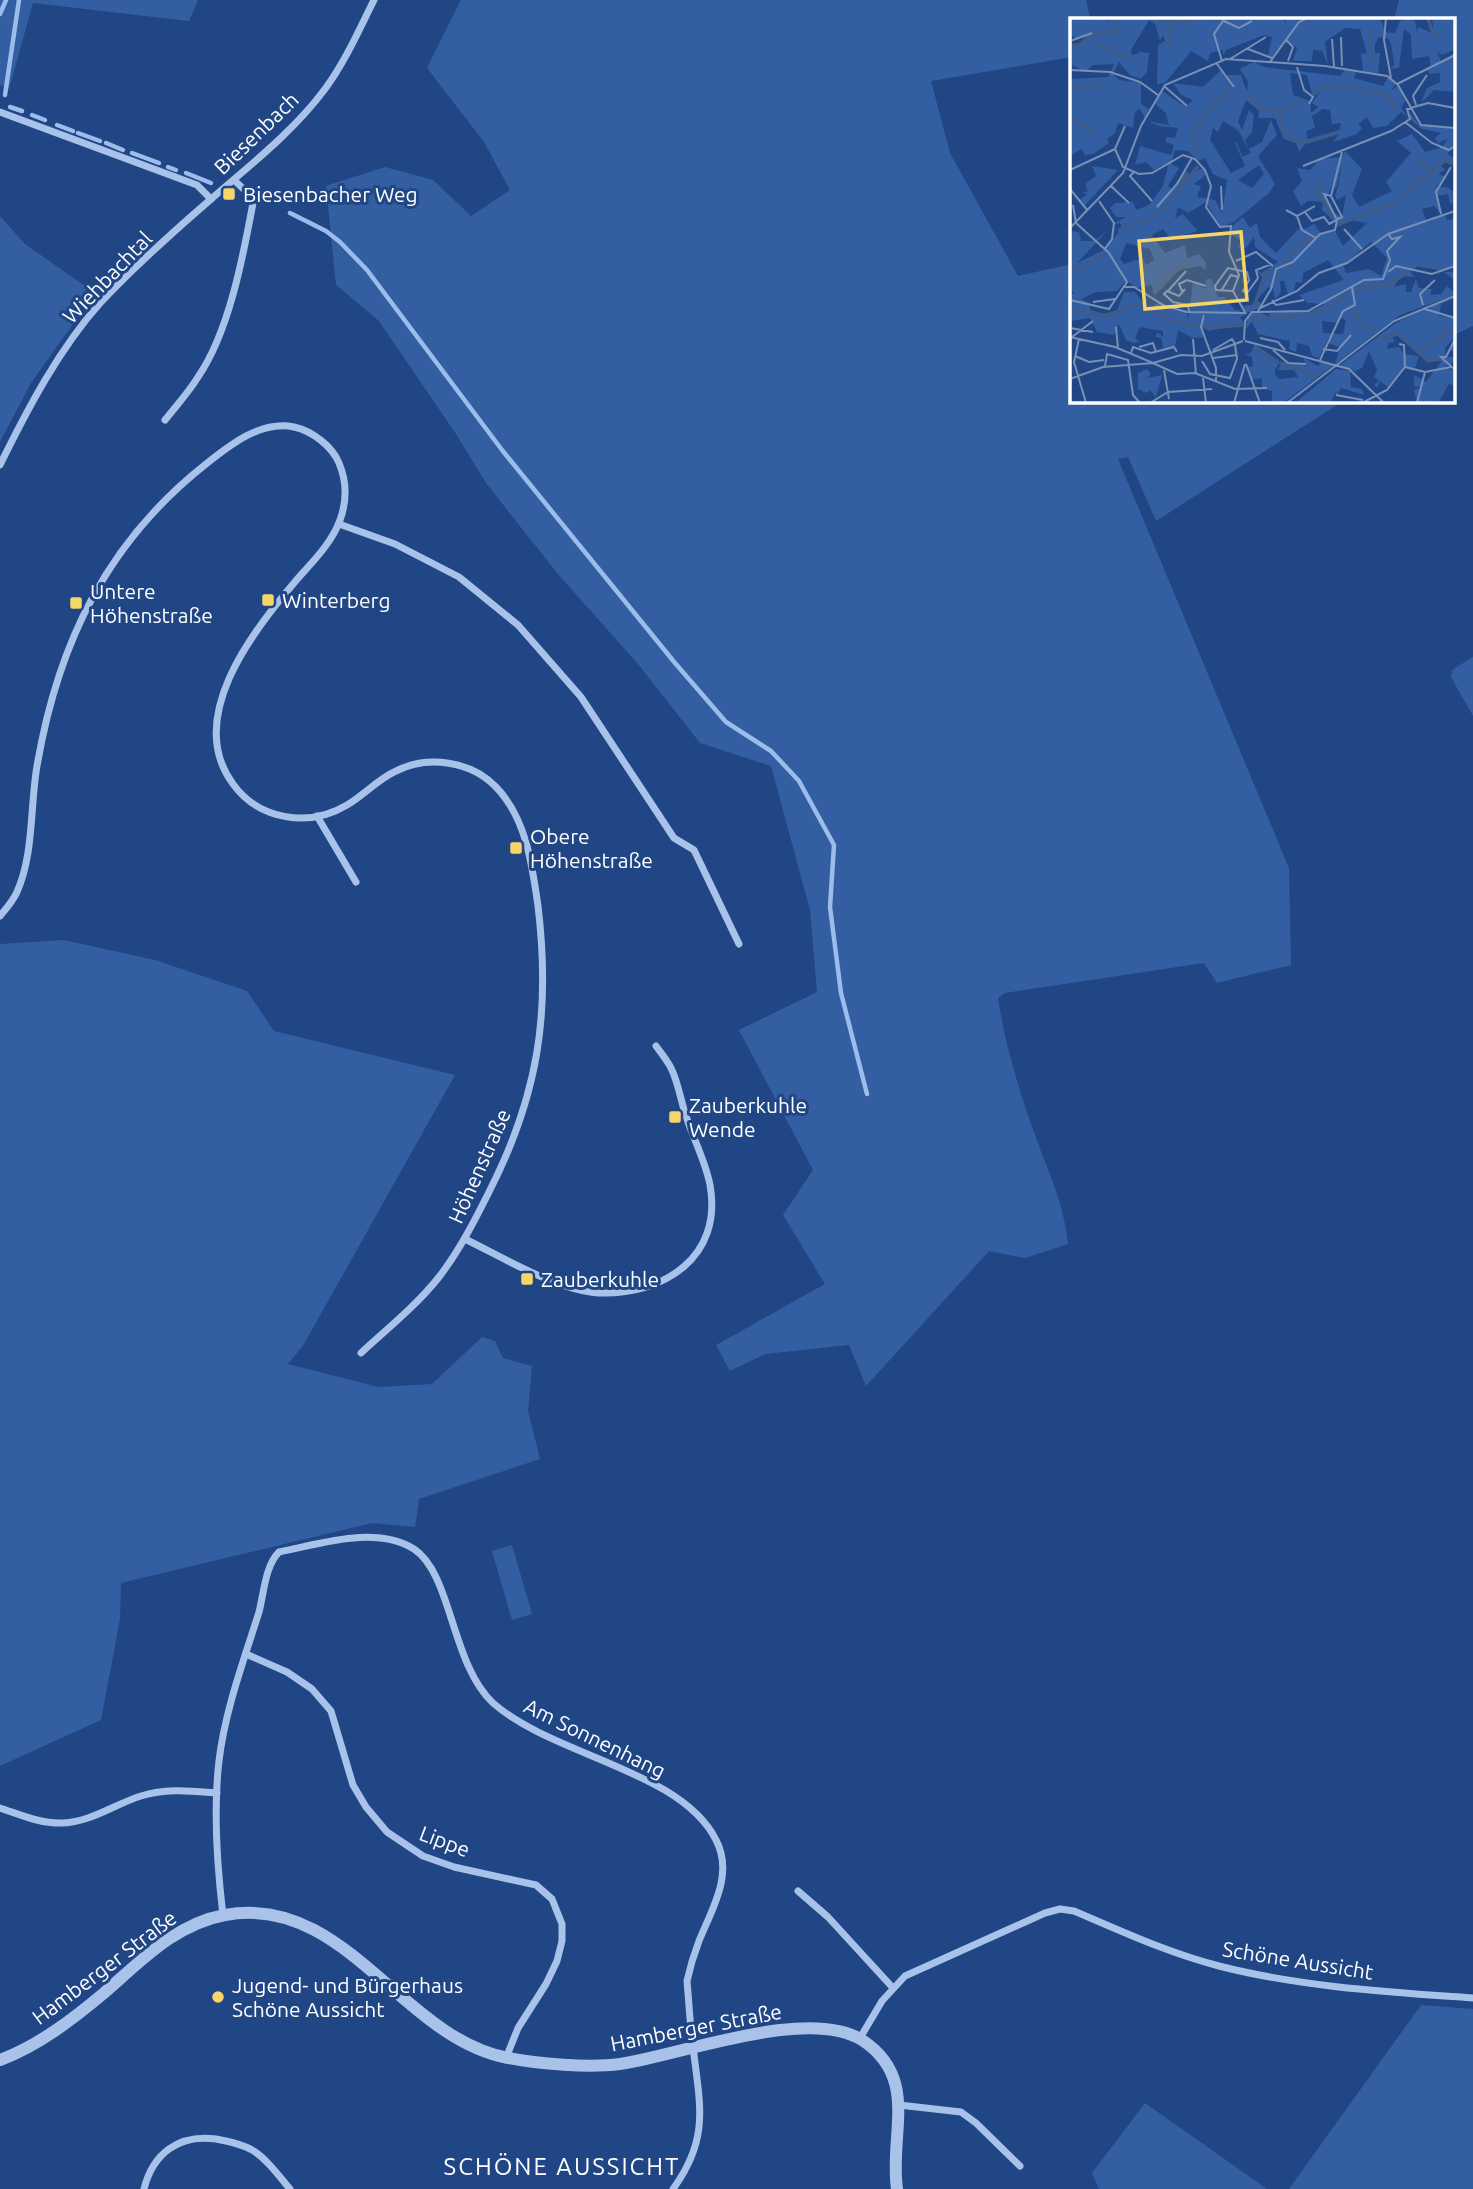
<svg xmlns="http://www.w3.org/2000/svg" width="1473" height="2189" viewBox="0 0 1473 2189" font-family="Ubuntu,sans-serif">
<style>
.green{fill:#335fa2}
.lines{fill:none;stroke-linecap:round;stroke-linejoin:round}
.stream{stroke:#9cbceb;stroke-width:4.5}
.minor{stroke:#a8c2ea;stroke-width:7}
.tertiary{stroke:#a8c2ea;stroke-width:12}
.poi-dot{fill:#f7d669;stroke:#204685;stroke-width:2.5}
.labels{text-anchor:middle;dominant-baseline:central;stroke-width:6;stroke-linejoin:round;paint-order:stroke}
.street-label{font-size:21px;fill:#fff;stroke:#204685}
.poi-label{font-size:21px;fill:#fff;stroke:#204685;text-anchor:start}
.quarter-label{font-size:24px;letter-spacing:2px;fill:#fff;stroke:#204685}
.inset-river{fill:none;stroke:#3f5b89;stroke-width:3.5}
.inset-road{fill:none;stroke:#7990b6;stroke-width:2}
.view{fill:#f7d669;fill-opacity:0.15;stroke:#f7d669;stroke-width:3.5}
.inset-edge{fill:none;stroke:#fff;stroke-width:3.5}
</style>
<rect width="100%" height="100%" fill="#204685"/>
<g class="green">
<path d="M0,0H198L189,21L33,3L9,89L0,85Z"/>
<path d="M461,0H1086L1090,19H1072V57L931,81L950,153L1018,276L1072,264V401H1343L1156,521L1128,457L1118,459L1289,868L1291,965L1217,983L1204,963L1005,993L998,998C1005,1045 1019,1090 1035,1135C1049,1175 1063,1199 1068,1244L1025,1258L989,1251L866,1386L849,1345L765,1354L730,1371L716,1345L825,1284L783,1215L813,1170L739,1030L817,992L810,910L771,766L700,743L638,664L557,573L486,483L456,434L379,321L336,285L326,186L385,167L433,180L471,216L510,190L484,142L427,68Z"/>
<path d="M1399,0H1473V326L1454,335V19H1394Z"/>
<path d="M0,216L25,244L95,293L31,383L0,442Z"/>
<path d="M1473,657V716L1451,677L1452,670Z"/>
<path d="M64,940L155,960L247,991L274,1031L455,1075L304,1344L288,1364L378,1387L432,1384L482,1337L495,1341L503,1358L532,1366L528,1411L540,1459L419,1499L415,1527L372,1523L121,1583L120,1619L101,1720L0,1766V944Z"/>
<path d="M512,1545L532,1614L512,1620L492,1551Z"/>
<path d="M1421,2005L1473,2009V2189H1289Z"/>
<path d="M1145,2103L1267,2189H1099L1092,2173Z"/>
</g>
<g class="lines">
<g class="stream">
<path d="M0,14L6,0"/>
<path d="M5,95L19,0"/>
<path d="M10,107L22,111"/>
<path d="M32,115L45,120"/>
<path d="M57,125L73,131"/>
<path d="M78,133L100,141"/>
<path d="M106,143L123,150"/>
<path d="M132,153L159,163"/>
<path d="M168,167L176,170"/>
<path d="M186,173L211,183"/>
<path d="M290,213L326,231L340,242L367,270L502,450L675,663L726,722L771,751L799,781L834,845L830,907L841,993L867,1094"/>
</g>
<g class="minor">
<path d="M0,112L197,185L211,199"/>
<path d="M165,420C176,406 189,392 198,377C229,332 243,257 253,203L251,196L234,180"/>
<path d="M0,465C28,408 59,349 101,302C135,266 173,232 210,200C250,165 293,132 325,89C345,62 359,30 374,0"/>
<path d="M339,524L395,544L459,577L518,625L581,697L674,838L694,850L739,944"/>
<path d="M317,816L356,882"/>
<path d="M0,916C6,909 13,901 17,892C34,854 30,806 37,766C58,643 107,542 206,464C230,445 261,420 294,427C312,431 332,446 339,463C347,482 347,501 340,520C331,545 310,564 294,583C251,633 185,719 233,784C259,820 309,828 347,805C364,795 378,779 396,771C428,755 471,761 496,787C526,818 532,864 538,906C551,1013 538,1096 489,1192C474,1222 459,1251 439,1277C417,1305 387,1329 361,1353"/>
<path d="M465,1239C502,1257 558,1291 599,1293C664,1295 723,1257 710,1185C706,1163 694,1140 687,1119C681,1103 679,1084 671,1068C667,1060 661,1053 656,1046"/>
<path d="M246,1654L287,1672L312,1689L331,1711L353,1785L366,1807L387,1832L423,1856L454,1867L536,1885L552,1899L562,1924V1941L557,1961L546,1984L518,2028L506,2058"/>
<path d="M0,1808C21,1815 41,1824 63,1823C91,1822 115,1804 141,1796C166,1788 191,1791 217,1793"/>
<path d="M798,1891L828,1917L893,1988"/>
<path d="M223,1915C217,1865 213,1811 219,1761C225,1710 244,1660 259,1612C264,1593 265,1566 279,1552C320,1544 375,1525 414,1549C452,1574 451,1664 493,1703C553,1756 681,1770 716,1840C734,1874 712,1909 699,1941C694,1954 690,1967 687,1981C689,2003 690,2025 693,2047C700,2106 710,2138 673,2189"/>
<path d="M860,2038L882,2001L905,1976L1045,1913L1060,1909L1074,1911C1121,1931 1168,1953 1219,1966C1301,1987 1388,1992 1473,1998"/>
<path d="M899,2105L961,2112L976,2123L1020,2166"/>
<path d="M144,2189C153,2153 179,2134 216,2139C227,2141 242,2144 252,2150C267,2159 279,2176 290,2189"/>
</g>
<path class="tertiary" d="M0,2060C38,2046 73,2019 104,1993C140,1962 175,1924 225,1915C345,1893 401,2038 508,2058C537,2064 590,2068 620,2064C681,2055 808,2006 862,2040C920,2078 889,2134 897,2189"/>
</g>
<g class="poi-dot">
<rect x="222" y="187" width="14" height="14" rx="3.5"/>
<rect x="261" y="593" width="14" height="14" rx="3.5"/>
<rect x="69" y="596" width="14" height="14" rx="3.5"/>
<rect x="509" y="841" width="14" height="14" rx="3.5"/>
<rect x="668" y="1110" width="14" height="14" rx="3.5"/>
<rect x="520" y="1272" width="14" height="14" rx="3.5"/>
<circle cx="218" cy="1997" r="7"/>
</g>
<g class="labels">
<g class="street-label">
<text transform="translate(256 133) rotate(-44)">Biesenbach</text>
<text transform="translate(107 277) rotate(-46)">Wiehbachtal</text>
<text transform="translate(479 1166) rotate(-66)">Höhenstraße</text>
<text transform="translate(595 1738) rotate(26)">Am Sonnenhang</text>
<text transform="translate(445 1841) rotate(21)">Lippe</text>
<text transform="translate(1298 1960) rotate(9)">Schöne Aussicht</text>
<text transform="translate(104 1967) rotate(-37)">Hamberger Straße</text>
<text transform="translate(696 2027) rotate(-11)">Hamberger Straße</text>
</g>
<g class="poi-label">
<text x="243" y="194">Biesenbacher Weg</text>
<text x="90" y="591">Untere<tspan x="90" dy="24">Höhenstraße</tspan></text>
<text x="282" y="600">Winterberg</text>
<text x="530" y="836">Obere<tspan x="530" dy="24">Höhenstraße</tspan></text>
<text x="689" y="1105">Zauberkuhle<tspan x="689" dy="24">Wende</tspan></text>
<text x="541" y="1279">Zauberkuhle</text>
<text x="232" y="1985">Jugend- und Bürgerhaus<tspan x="232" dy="24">Schöne Aussicht</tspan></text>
</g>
<g class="quarter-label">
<text x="562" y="2166">SCHÖNE AUSSICHT</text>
</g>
</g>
<g transform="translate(1070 18)">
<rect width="385" height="385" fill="#204685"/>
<path d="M0,0H38L36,6L39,0H213L216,6V0H310L315,14L325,15L330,3L338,0L345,3L347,15L348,9L364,16L362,0H385V31L372,37L367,33L371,44L361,49L359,38L342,41L341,16L334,11L329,50L320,51L324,47L322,30L319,21L309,19L305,26V35H310L308,55L293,53L291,36L297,35L290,11L275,10L255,24L258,47L252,33L243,32L242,43H223L227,30L216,22L202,39L198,38L202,19L194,17L156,32L153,38V32L140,35L138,43L121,33L96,64L87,67L88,27L95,23L93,17L90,23L85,6L79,2L61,32L62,37L69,35L66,26L69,34L79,35L77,54L71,61L60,57L49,44L43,56L49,62L71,65V86L79,91L75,100L69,90L65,94L63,110L48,105L45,115L37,121L39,125L23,136L15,137L11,131L0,138V61L38,59L44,46L22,47L16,54L0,46V28L13,24L18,15L7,21L0,17ZM385,35V74L364,72L351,85L357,70L370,64V55L360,56L357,52ZM184,44L194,49L270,58L275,52L286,54L284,60L313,68L318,59L326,65L320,74L327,68L331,73L335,83L331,90L338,99V92L349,107L385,110V126L377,136L385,140V147L375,142L369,146L375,152L368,156L376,159L366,169H377L385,175V184L380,186L378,176L366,178L370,195L364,188L352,191L357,205L374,196L377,202L385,201V249L372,253L348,248L340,254L345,259L330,258L324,269L336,266V274H341L346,261L349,270L362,271L360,277L371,276L377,268L384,274L383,261L374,254H385V277L330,297L265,346L270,329L260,326L259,319L249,340L242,338L239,328L227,325L226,334L219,331L220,323L188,316L182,304L175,312L178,298L186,293L200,299L198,295L242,293L255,286L237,285L229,277L274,262L258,242L233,255L232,265L226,264L223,275L218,276L214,263H210L211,274L205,282L203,270L198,269L187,282L191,286L187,291L176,295L173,288L182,287L192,268V259L186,252L191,255L208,244L185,229L184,219L176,230L168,229L172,223L162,217V208L173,199L180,210L187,205L190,219L206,235L231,208L235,211L244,206L251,216L265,213L273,228L297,205L280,202L267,208L269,201L264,203L252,192L253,184L238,183L231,188L223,173L232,163L227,150L240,152L250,141L272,139L275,133L292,151L282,177L289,189L322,173L316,164L341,135L327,123L342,116L355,134L373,129L377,121L368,125L365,120L371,115L352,111L331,94L317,108L303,110L297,99L288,106L292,110L287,116L263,124L269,116L235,126L229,134L226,125L214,121L205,100H188L189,93L176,82L168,103L172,112L179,92L184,97L182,114L175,122L179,131L192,124L201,102L207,117L188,138L205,166L199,175L164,204L151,209L136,184L118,195L108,189L105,200L113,196L128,213L101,221L93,211L82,217L95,235L115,227L117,240L129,236L136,245L135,252L131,248L108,252L87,274L83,275L82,267L66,270L56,262L47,273L26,274L11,281L20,285V292L34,296L47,292L54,274H65L79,292L88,285L117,295L118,303L123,265L137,271L135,262L141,260L148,279H154L165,292H173L168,294L175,297L170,299L174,306L138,313L132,306L136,297H133L131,309L134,319L123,320L108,312L105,328L94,332L91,320L86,319L87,314L93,319V313L70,309L65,320L69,324L63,325L56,322L49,306L44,317L27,314L23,305L12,310L22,303L20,300L0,303V276L5,275L0,272V213L9,214L11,223H24L37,213L7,245L34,232L52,210L50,205L42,207L56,199H46L40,190L45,185L63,184L66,192L79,187L93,168L99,144L84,152L76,144L65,147L70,128L101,137L104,127L96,124V119L105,120L108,110L89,108L78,103L99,107L96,95L85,86L92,73L116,89L123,82L111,77L103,65L133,69L151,52L156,57H171L177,74L178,64L170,51ZM220,55L237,57L243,79L250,74L242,85L248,89L241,95L240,83L223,77ZM253,91L260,92L262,106L271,105L270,112L238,121L236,113L245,110L242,98ZM153,103L168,112L181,135L172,139L167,125H165L175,148L161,155L140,122L143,110L148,114ZM105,132L118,133L128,143L135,140L143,156L157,162L152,195L145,182L127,179L131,168L124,166L137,156L133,150L119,156L115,152L102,171L98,168L109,150L101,146ZM272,146L268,169L265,177L267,182L276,177L272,199L263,195L254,176H258L262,168L266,170ZM189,147L194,156L182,170L168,162ZM301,224L317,240L311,258L299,251L276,255L273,247ZM56,225L80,231L84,242L76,247L73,240L54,246L50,241ZM272,300L276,302L273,316L253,315L252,303L268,305ZM22,148L48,152L14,188L9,182L18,176L12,175L18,173L15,166L26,158ZM385,281L371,286L369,298L385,300V335L380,332L383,321L375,330L376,339H385V344L373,349L385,353V368L379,366L368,385H347L344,372L351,369L344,368V357L356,364L372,343H359L329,317L322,319L325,324L318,325L317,331L329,329L334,336L349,338L345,350L334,348L319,370L310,363L307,370L304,367L309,363L304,359L307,352L299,333L292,350L285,353L270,347L326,305L354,291L359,293L362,288ZM185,326L210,344L205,352V357L210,361L228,359L224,352H207L214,344L237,348L233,340L248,348L251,344L264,347L213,385H202V373L192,370V360L181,362L178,349L183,348L182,339L175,336L181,335ZM77,351L81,356L77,360L92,357L86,379L80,372L76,375L68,371V355ZM266,351L280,353L281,369L292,371L294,377L271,370L267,377L261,371L265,376L260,385H225Z" fill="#335fa2" fill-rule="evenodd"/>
<path class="inset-river" d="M90,0L101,8L97,26M98,0L114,5L124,0M126,0L151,1M358,1L362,13L370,18M300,10L301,45M22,16L46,13L44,0M20,21L58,41M0,27H10L18,18M271,68L313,76M1,73L29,66M177,76L191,91L211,94L231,84M314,76L325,88L322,92M243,77L251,69L269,68M143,87L157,74L159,63M208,94L216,119L237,125M0,98L22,114M238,124L269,114M125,138L124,113L143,87M347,139L361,152L356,159M365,151L375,142L383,146M252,164L246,172L263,199M108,174L116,154M93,192L128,148M266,207L327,184L340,172L344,161H357L364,151M48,213L65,204L73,205L89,194M215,245L222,232L242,220M348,247L374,251M0,256L36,236M284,271L318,267L338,254M84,276L108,251L122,246M283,290L290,305L303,312M0,291L34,299L68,286L101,303L139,310L173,307M183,291L195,256L202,251M237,297L262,289L278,274M181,302L236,298M308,320L328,316L358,343L371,341M186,330L208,344M350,334L385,309M210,345L245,357"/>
<path class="inset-road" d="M316,0L314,22L321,60M154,3L169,10L182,3M271,19L272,48M262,21L264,49M216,22L223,29L218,43M0,23L22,15M178,31L202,40M160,41L196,19M152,43L144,16L155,0M200,44L229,4L237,0M147,46L164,69M227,49L234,72L243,79L239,86M0,52L40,54L70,64L88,77M327,66L385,37M94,68L117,88M346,87L343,78L357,57M335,104L362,125L379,132L385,128M45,131L53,149L69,156L82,155L113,137L125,141L135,152L141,168L136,189L150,209L161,208L159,234L169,257L163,273M45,131L55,108M233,148L321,113L340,101L337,91L358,85L385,90M0,152L45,131M64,154L60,158L82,183M41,168L59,185M151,168L152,192M0,171L18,193M261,178L272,134M29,183L44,205L42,221L34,232M87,189L107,166L122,140M216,192L227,198L245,188M235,194L242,203L254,199L260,207M371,196L366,174L381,149M227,198L232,212L246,220M259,206L272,199L261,178M0,210L53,155L71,108L95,67L156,41L255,48L317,58L328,67L351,107L385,110M274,211L292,231M318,216L385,193M166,243L186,234L203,248M318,254L326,248L362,256L385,248M54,269H64L95,288L117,294L175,295M115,271L109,278L97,273L94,276L103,284L118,287L119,295M98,273L116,253M112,273L109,266L117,262L136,268M151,273L161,257L168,259M163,273L146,272L145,268L158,250L177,254L179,262L173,273L177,275L188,260L186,252L202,246M163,273L176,296M0,282L39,291L57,264L39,235L6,205L3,187M202,282L206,287L234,282M23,284L45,281M353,287L350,276L365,262M190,290L227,273L249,255L277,245L318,216M355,291L385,300M188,293L201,271L206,251L223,244L250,216L265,212L267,202L254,176L261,178M134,297L131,309L146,350V365M46,309L48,330M0,310L23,314M0,319L45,329L83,345L111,337L132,338L173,323M2,319L23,303M190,320L208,324L215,332M9,321L4,344L16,385M123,321L126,356M385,321L376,339H371L385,352M174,322L175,303L182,294L238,293L294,262L313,261L320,242L317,233L330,219L322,221L318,216M175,323L279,351L314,385M329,326L334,327L335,349M69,329L83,325L86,334M253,331L267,333L281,317M143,332L162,321L165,326M203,332L218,345L236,346M61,335L63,329L81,335L104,329L107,334M5,338L19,344L34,342M143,340L167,337M250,342L273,293L285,287L282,269M132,343L140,356L160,360L167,341L165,327M176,346L190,385M35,348L37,336L58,342L63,377L70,385M94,352L99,381M133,360L136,385M0,361L33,349L83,345L107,356L125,355L165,371L197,370M266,377L293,382M80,385L98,374L142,371M164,385L175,346M217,385L324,303L385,278M292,385L317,372L335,349L355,354L381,349M347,385L355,354"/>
<path class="view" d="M171,214L177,282L75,291L69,223Z"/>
<rect width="385" height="385" class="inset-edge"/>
</g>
</svg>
